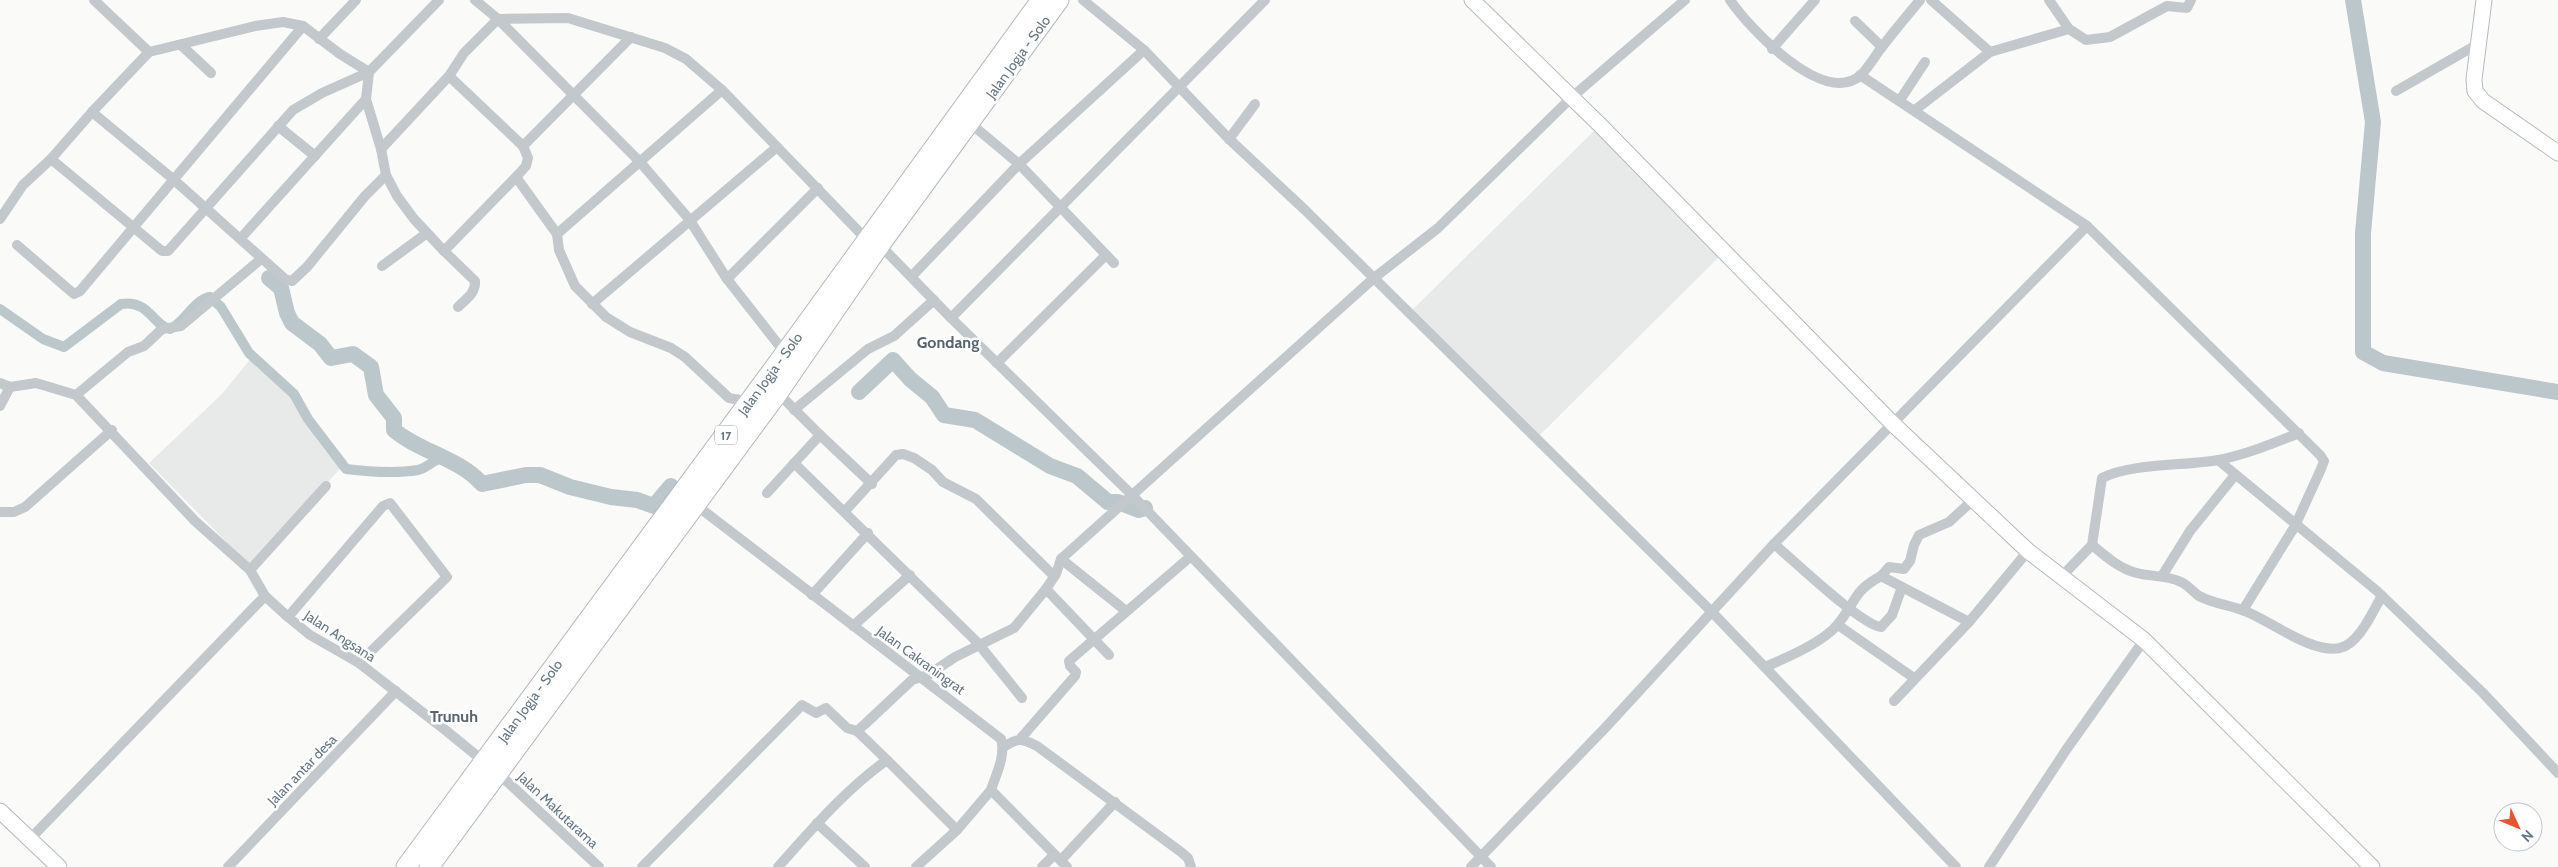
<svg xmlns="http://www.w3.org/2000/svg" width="2558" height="867" viewBox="0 0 2558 867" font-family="Cabin,sans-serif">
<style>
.built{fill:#e8e9e9}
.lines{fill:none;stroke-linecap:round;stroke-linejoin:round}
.canal{stroke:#bbc7cb;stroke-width:10}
.river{stroke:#bbc7cb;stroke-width:16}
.secondary-casing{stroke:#b3babf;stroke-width:17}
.highway-casing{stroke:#b4b9bd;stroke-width:21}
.street{stroke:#c3c8cc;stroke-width:10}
.secondary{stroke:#fff;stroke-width:15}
.highway{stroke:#fff;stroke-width:19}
.labels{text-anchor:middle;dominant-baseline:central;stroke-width:5;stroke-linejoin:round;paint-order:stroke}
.shield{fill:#fff;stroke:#939fa8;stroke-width:1}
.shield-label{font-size:12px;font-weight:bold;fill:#657683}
.street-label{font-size:14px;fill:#657683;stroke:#fff}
.quarter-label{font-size:16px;font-weight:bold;fill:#57646e;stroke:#fff}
</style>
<rect width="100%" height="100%" fill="#fafaf8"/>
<g class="built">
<path d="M1600,125L1724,252L1539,436L1411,311Z"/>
<path d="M252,357L304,409L347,461L251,567L149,463L222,394Z"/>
</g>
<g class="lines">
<path class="canal" d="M0,309L43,339L64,347L121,304C149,299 154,327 170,329C186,322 192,301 210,297L221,307L249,353L294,394L308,419L346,469C370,472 394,474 418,470C427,468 434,459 443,458"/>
<g class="river">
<path d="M2353,0L2373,122L2363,233V352L2383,363L2558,392"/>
<path d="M269,278L281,288L287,313L292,323L320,344L331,358L353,354L371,367L376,395L394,418V430C420,452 459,458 482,484L526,475H540L570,487L611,497L637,500L654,506L671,486"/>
<path d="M859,392L893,360L910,379L932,397L944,415L975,420L1050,466L1077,476L1108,502H1118L1139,510L1145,508"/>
</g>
<defs>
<g id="secondary">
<path d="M1472,0L1600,125L1892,423L2028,551L2144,640L2372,867"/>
<path d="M2484,0L2474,79L2475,91L2483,101L2558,153"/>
<path d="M0,811L59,867"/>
</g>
<g id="highway">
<path d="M406,867L785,353L1041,0"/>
<path d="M429,867L778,393L880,245L1059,0"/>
</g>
</defs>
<use href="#secondary" class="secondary-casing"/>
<use href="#highway" class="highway-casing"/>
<g class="street">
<path d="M94,0L149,52"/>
<path d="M475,0L498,19L640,162L689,219L727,279L785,353"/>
<path d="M1083,0L1144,50L1229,139L1305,210L1711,611L1956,867"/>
<path d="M1730,0C1749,28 1824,108 1861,75C1869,67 1875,56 1882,47C1894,31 1907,16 1920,0"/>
<path d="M1931,0L1990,52"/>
<path d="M2049,0L2069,29L2086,40L2110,37L2167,6L2187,8L2191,0"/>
<path d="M1855,21L1882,47"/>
<path d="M319,39L356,0"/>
<path d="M181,45L211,73"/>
<path d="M1772,49L1815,0"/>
<path d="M1860,75L2087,226L2320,455L2324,461L2321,469L2295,526L2243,610"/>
<path d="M449,76L523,146L528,158L526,166L516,177L444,251L475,281C476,293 466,299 458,307"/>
<path d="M2396,91L2478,44"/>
<path d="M1900,100L1925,62"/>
<path d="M1915,110L1990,52L2069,29"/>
<path d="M92,112L173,179L285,279L292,281L307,267L365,196L386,175"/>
<path d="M970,123L1019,164L1114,263"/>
<path d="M278,126L315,156"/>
<path d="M1229,139L1255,104"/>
<path d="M523,146L631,37"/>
<path d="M381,149L449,76L464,53L498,19L568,18L665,48L686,59L722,90L867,240"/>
<path d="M51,159L162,251H168L293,110L322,93L369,72L439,0"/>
<path d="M516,177L557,234L559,250L575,286L606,317L630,332L671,348L685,357L729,398L751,402"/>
<path d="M0,219L23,185L51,159L92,112L149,52L255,26L283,22L303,26L340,54L369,72L366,99L381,149L386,175L397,196L414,219L444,251"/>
<path d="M557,234L722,90"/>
<path d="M241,238L366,99"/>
<path d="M17,245L74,294L80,291L303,26"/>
<path d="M880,245L951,318L1131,494L1491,867"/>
<path d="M382,266L427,233"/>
<path d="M912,276L1019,164L1144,50"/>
<path d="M727,279L818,188"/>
<path d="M592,304L777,147"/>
<path d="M951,318L1265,0"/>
<path d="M997,363L1106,255"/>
<path d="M0,383L10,387L36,383L76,395L195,521L250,570L265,596L288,617L310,635L359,663L444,729L498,773L599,867"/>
<path d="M76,395L128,352L144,346L162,329L181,326L261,259"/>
<path d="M0,406L10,387"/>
<path d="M794,410L868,349L894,336L934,300"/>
<path d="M820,435L872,484"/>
<path d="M2218,460L2377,591L2483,693L2558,773"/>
<path d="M794,463L977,642L1022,698"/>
<path d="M767,493L820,435L778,393"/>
<path d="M696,505L1001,739C1006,756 996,774 991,790L1067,867"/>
<path d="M845,511L896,455L903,454L914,458L932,470L943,482L976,499L1054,576"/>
<path d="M0,512H14L25,507L112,430"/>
<path d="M1774,544C1793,560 1861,625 1881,627L1892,615L1902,587"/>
<path d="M2092,545C2105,556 2120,569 2137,573C2151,577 2167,575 2181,582C2188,585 2193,592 2199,596C2212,603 2228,605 2242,610C2269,619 2310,654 2340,648C2360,643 2372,612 2382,596"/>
<path d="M1061,559L1126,611"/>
<path d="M250,570L326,486"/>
<path d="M1881,576L1889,567L1904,569L1910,561L1914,545L1919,535L1949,522L1973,500"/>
<path d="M2062,576L2092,545L2102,478C2131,463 2185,466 2219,460C2247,454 2272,444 2299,433"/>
<path d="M2162,576L2190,531L2235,475"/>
<path d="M1046,589L1109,655"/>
<path d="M812,595L868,533"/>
<path d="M288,617L383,506L390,503L447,577L359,663"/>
<path d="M1838,625L1914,678"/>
<path d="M853,626L910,575"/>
<path d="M1765,667C1786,658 1824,642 1838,624C1857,601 1852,592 1881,576L1969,622"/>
<path d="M1894,701L1969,622L2028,551"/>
<path d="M1021,738L1075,676L1076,672L1070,666L1069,661L1190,557"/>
<path d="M1004,747C1018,737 1022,739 1037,746L1181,852L1188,858L1191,867"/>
<path d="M887,760L957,830"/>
<path d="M817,823L865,867"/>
<path d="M30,839L265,596"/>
<path d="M1061,860L1115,802"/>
<path d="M228,867L396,691"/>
<path d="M642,867L802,705L816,713L826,708L847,728L857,731"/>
<path d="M778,867C812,829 845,790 887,760L857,731L864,725L912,680L928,675L955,657L1014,628L1046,589L1056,574L1061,559L1374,278L1438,228L1572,97L1685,0"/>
<path d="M916,867L957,830L991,790"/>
<path d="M1042,867L1054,855"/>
<path d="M1471,867L1606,727L1774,544L2087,226"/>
<path d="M1989,867L2066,750L2144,640"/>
</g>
<use href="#secondary" class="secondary"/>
<use href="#highway" class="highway"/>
</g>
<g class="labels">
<rect class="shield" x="715" y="425.5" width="22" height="19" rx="4"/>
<g class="shield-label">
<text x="726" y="435">17</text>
</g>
<g class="street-label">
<text transform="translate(1018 57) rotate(-54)">Jalan Jogja - Solo</text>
<text transform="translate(770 374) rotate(-54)">Jalan Jogja - Solo</text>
<text transform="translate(340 636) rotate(33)">Jalan Angsana</text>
<text transform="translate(921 660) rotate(36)">Jalan Cakraningrat</text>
<text transform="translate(530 701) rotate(-54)">Jalan Jogja - Solo</text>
<text transform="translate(302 770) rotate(-46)">Jalan antar desa</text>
<text transform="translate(558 810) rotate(43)">Jalan Makutarama</text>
</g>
<g class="quarter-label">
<text x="948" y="342">Gondang</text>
<text x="454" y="716">Trunuh</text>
</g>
</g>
<g transform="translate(2518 827) rotate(134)"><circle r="24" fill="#ffffff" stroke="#c1c8cd"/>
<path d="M0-4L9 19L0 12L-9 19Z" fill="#e4572e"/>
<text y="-8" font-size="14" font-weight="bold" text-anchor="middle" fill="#657683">N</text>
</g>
</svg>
